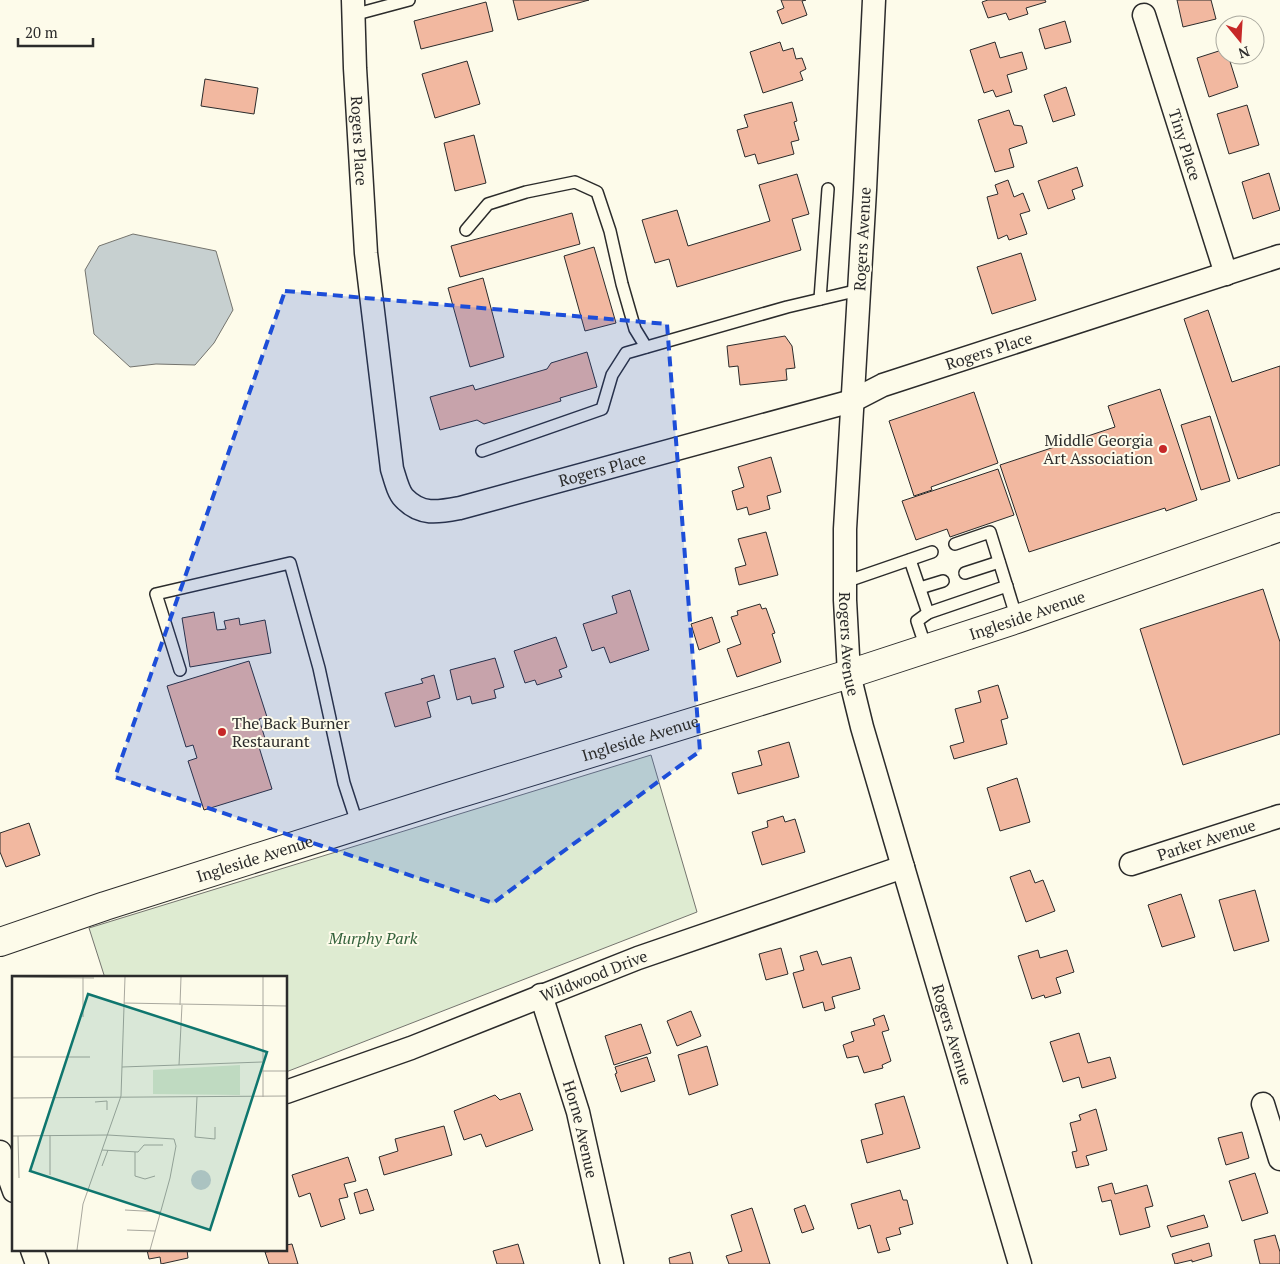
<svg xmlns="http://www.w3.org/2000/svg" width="1280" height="1264" viewBox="0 0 1280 1264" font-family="'PT Serif',serif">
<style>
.green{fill:#deebd1;stroke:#74746e}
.water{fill:#c7d0d0;stroke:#74746e}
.building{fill:#f2b8a0;stroke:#2b2b2b}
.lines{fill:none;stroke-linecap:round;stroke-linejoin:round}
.service-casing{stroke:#2b2b2b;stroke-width:14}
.minor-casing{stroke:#2b2b2b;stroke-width:25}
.tertiary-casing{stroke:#2b2b2b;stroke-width:30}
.service{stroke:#fdfbea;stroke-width:11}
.minor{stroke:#fdfbea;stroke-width:22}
.tertiary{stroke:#fdfbea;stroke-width:28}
.marked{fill:#1d4ed8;fill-opacity:0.2;stroke:#1d4ed8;stroke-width:4;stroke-dasharray:10 6;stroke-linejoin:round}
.poi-dot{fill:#c62828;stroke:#fdfbea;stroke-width:2}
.labels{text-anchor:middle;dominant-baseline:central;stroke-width:4;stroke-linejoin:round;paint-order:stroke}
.street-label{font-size:16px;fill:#2b2b2b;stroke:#fdfbea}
.poi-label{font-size:16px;fill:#2b2b2b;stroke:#fdfbea;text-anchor:end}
.park-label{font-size:16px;font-style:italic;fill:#34623c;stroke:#fdfbea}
.inset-road{fill:none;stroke:#a9a89e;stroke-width:1}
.view{fill:#0f766e;fill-opacity:0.15;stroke:#0f766e;stroke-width:2.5}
.inset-edge{fill:none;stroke:#2b2b2b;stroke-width:2.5}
</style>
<rect width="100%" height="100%" fill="#fdfbea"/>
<path class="green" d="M651,755L697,912L286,1072V978H105L89,928Z"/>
<path class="water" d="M133,234L216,251L233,310L214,343L195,365L156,364L130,367L94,334L85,270L99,246Z"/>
<g class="building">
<path d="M513,0H589L518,20Z"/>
<path d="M781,0H806L802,1L807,15L782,24L777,11L784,8Z"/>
<path d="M988,0H1045L1046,2L1026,8L1028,14L1009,20L1006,13L988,18L982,2Z"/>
<path d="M1177,0H1211L1216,19L1183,27Z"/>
<path d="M486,2L493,31L421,49L414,21Z"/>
<path d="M1065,21L1071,42L1045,49L1039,29Z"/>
<path d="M780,42L783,51L793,48L796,59L802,58L806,69L800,72L803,80L763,93L750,52Z"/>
<path d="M995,42L1000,58L1022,52L1027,69L1007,75L1012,92L996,97L993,90L984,93L970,50Z"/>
<path d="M1225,49V55H1228L1238,87L1209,97L1197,58Z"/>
<path d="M467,61L480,104L435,118L422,74Z"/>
<path d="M205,79L258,88L254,114L201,106Z"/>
<path d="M1066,87L1075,115L1053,122L1044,95Z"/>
<path d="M792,102L797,121L794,122L799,140L791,142L794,154L758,164L755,154L745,157L737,130L748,127L744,115Z"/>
<path d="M1247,105L1259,145L1229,154L1217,114Z"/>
<path d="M1009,110L1014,125L1022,126L1027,143L1009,149L1014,167L995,172L978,120Z"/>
<path d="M474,135L486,183L455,191L444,143Z"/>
<path d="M1077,167L1083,186L1072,190L1075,199L1048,209L1038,181Z"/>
<path d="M1269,173L1280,210L1253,219L1242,182Z"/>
<path d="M797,174L809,214L792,219L801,250L677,287L669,259L655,263L642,220L677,210L688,246L770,221L759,185Z"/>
<path d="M1008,180L1014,197L1023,193L1030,211L1020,214L1027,234L1009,240L1007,235L998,239L987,197L998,194L995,185Z"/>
<path d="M572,213L580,244L460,277L451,246Z"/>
<path d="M594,247L616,323L585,331L564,256Z"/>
<path d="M1021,253L1036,300L992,314L977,267Z"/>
<path d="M483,278L504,357L470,367L448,288Z"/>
<path d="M1208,310L1232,382L1280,366V465L1238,479L1184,319Z"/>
<path d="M785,336L792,346L795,368L786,369L787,380L740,385L738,366L729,367L727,346Z"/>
<path d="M587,352L597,387L560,398L561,401L484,424L477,420L440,430L430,397L473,385L475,390L547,369L551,363Z"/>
<path d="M1160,389L1197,500L1166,511L1165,508L1029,552L1000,465L1115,427L1108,406Z"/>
<path d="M974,392L998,463L931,487L932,490L914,496L889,421Z"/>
<path d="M1210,416L1230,481L1201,490L1181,425Z"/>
<path d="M771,457L781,492L767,496L770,509L749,515L747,507L737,510L732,491L744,487L738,467Z"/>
<path d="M998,469L1014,515L950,537L947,529L916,540L902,501Z"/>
<path d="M766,532L778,575L739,585L735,568L746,565L738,539Z"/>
<path d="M1263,589L1280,642V734L1183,765L1140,629Z"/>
<path d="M630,590L649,650L610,663L604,647L592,651L583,624L617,613L612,596Z"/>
<path d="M760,604L762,609L766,608L775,633L772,634L781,662L737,677L727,649L741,644L731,617L738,615L737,611Z"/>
<path d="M214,612L217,630L226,629L224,621L239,618L240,625L265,620L271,653L190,667L182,618Z"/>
<path d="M712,617L720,642L699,650L691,624Z"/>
<path d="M556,637L567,667L559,670L562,677L537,685L535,680L525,683L514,651Z"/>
<path d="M495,658L504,687L494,690L496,698L472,704L470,696L457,700L450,670Z"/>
<path d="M249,661L267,717L259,719L267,745L259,747L272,789L204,810L188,761L197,758L193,745L186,747L167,686Z"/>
<path d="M434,675L440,698L427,702L431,717L395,727L385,693L423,683L421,679Z"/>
<path d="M998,685L1008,718L1001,720L1007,744L954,759L950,746L964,742L955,709L981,702L978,691Z"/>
<path d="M789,742L799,777L738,794L732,773L762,765L758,751Z"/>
<path d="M1017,778L1030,822L1000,831L987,788Z"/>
<path d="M783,816L785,822L795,819L805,852L762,865L752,832L768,827L767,821Z"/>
<path d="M29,823L40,855L6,867L0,852V833Z"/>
<path d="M1030,870L1035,883L1043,880L1055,911L1026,922L1010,877Z"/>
<path d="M1255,890L1269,941L1234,951L1219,900Z"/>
<path d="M1181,894L1195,937L1162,947L1148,905Z"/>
<path d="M781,948L788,974L766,980L759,954Z"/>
<path d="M1038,950L1040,958L1067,950L1074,972L1056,978L1061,993L1045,998L1044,995L1032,999L1018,956Z"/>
<path d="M817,951L822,965L851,957L860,989L832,997L835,1008L825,1011L823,1002L803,1008L793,973L804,970L800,956Z"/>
<path d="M691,1011L701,1036L677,1046L667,1021Z"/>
<path d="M884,1015L889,1030L882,1032L891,1061L882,1065L883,1068L864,1073L858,1056L847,1058L843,1045L854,1041L851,1032L875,1025L873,1019Z"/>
<path d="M641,1024L651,1053L614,1065L605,1036Z"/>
<path d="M1079,1033L1088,1063L1110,1057L1116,1078L1082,1088L1079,1077L1063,1082L1050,1042Z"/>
<path d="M707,1046L718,1085L689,1095L678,1055Z"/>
<path d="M647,1057L655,1081L621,1092L615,1074L617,1073L615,1067Z"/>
<path d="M520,1093L533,1130L486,1147L481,1134L464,1140L454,1111L495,1095L500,1100Z"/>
<path d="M904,1096L920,1148L867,1163L861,1140L883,1134L875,1104Z"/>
<path d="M1096,1109L1107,1150L1086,1156L1089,1165L1076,1168L1072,1152L1077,1151L1070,1123L1081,1120L1079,1115Z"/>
<path d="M444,1126L452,1155L384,1175L379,1157L398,1151L395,1139Z"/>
<path d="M1242,1132L1249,1158L1226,1165L1218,1138Z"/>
<path d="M348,1157L356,1181L344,1184L348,1197L339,1199L345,1219L321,1227L310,1193L299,1197L292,1175Z"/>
<path d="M1255,1173L1268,1213L1242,1221L1229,1181Z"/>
<path d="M1112,1183L1115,1194L1147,1185L1153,1206L1145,1208L1150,1227L1120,1235L1111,1200L1102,1202L1098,1187Z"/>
<path d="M367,1189L374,1210L360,1214L354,1193Z"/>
<path d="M900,1190L903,1200H907L913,1224L899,1228L901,1234L886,1238L890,1250L878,1253L870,1225L858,1229L851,1204Z"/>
<path d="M805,1205L814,1229L802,1233L794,1209Z"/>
<path d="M752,1208L770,1264H729L726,1256L742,1251L731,1215Z"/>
<path d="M1204,1215L1208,1227L1171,1237L1167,1226Z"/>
<path d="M1275,1235L1280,1252V1264H1260L1254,1240Z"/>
<path d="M1209,1243L1212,1256L1192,1262V1260L1175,1264L1172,1254Z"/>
<path d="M292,1244L298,1264H269L265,1252L286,1250V1245Z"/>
<path d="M518,1244L524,1264H497L493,1251Z"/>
<path d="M147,1250H187L188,1258L161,1264L160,1257L149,1259Z"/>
<path d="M690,1252L693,1264H670L669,1258Z"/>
</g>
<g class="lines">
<defs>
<g id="service">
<path d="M353,15L409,0"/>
<path d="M466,230L488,204L526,192L575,182L597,192L610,231L622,284L635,329L646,347"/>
<path d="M820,299L828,189"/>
<path d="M482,451L602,409L612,375L626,353L787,307L859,290"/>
<path d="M955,544L990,532L1017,619"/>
<path d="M910,560L928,613L1007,586"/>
<path d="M965,573L999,562"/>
<path d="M845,582L932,552"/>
<path d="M920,588L943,581"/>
<path d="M926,648L917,621L928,613"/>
<path d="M180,670L156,594L290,563L319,668L344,783L358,826"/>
</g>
<g id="minor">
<path id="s1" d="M353,0L355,68L366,253L392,469C395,478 398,492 404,498C421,516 439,512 460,508L852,401L883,385L1280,256"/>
<path id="s2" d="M874,0L865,190L845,529V600L849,674L862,727L903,867L1020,1264"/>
<path id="s3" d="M1144,15L1226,274"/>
<path id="s4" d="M1131,864L1280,816"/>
<path id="s5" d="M541,995L578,1112L612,1264"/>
<path id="s6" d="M286,1092L411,1048L638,958L903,867"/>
<path d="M1263,1104L1280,1159"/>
<path d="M0,1152L14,1191"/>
<path d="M32,1250L37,1264"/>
</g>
<g id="tertiary">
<path id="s7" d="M0,942L105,906L448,797L849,674L1017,619L1280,527"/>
</g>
</defs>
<use href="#service" class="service-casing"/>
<use href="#minor" class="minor-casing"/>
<use href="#tertiary" class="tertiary-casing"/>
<use href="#service" class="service"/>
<use href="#minor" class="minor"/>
<use href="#tertiary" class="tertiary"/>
</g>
<path class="marked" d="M285,291L667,324L700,751L493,903L115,777Z"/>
<g class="poi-dot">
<circle cx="1163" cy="449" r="5"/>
<circle cx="222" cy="732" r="5"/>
</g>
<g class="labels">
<g class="street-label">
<text stroke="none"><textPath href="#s1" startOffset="141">Rogers Place</textPath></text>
<text stroke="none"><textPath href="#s3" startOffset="136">Tiny Place</textPath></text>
<text transform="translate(862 239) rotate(-87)">Rogers Avenue</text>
<text stroke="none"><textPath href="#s1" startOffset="1115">Rogers Place</textPath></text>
<text stroke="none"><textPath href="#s1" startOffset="710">Rogers Place</textPath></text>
<text stroke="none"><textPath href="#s7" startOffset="1078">Ingleside Avenue</textPath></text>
<text stroke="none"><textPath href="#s2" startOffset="645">Rogers Avenue</textPath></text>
<text stroke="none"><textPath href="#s7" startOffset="672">Ingleside Avenue</textPath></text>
<text stroke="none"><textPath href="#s4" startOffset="79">Parker Avenue</textPath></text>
<text stroke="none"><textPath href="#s7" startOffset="268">Ingleside Avenue</textPath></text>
<text stroke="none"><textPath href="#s6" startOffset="329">Wildwood Drive</textPath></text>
<text stroke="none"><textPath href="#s2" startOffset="1050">Rogers Avenue</textPath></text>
<text stroke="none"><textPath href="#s5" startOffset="140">Horne Avenue</textPath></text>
</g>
<g class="poi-label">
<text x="1153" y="440">Middle Georgia<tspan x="1153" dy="18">Art Association</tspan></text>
<text x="232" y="723" text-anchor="start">The Back Burner<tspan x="232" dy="18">Restaurant</tspan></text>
</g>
<g class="park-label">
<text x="373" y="938">Murphy Park</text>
</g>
</g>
<g transform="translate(12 976)">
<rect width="275" height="275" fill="#fdfbea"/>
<path d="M228,89V119L141,118V94Z" fill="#deebd1"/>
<path d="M179 204a10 10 0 1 1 20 0a10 10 0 1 1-20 0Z" fill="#c7d0d0"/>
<path class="inset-road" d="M0,1L82,2M112,27L275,30M168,29L169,1M71,41V1M0,81H78M167,89L170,29M110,91L250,86M250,95H275M185,121L183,161L203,163V151M251,121V1M0,122L275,120M83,126L95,125V134M0,160L96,159L162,163L164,170L158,202L138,274M6,160L7,202M90,174L126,176L132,169H151M123,176V200L133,203L143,200M90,190L96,174M38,199V159M113,234L149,236M115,254L143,255M65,274L71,228L109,120L113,1"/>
<path class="view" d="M76,18L255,76L198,254L18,195Z"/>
<rect width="275" height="275" class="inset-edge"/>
</g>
<g transform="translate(1240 40) rotate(162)"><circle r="24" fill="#fdfbea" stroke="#a9a89e"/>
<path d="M0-4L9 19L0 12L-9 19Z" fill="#c62828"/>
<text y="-8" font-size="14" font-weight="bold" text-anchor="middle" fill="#2b2b2b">N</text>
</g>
<path d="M18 38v8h75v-8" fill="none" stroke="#2b2b2b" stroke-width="2.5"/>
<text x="25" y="38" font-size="15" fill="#2b2b2b" stroke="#fdfbea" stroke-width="4" paint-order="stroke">20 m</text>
</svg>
